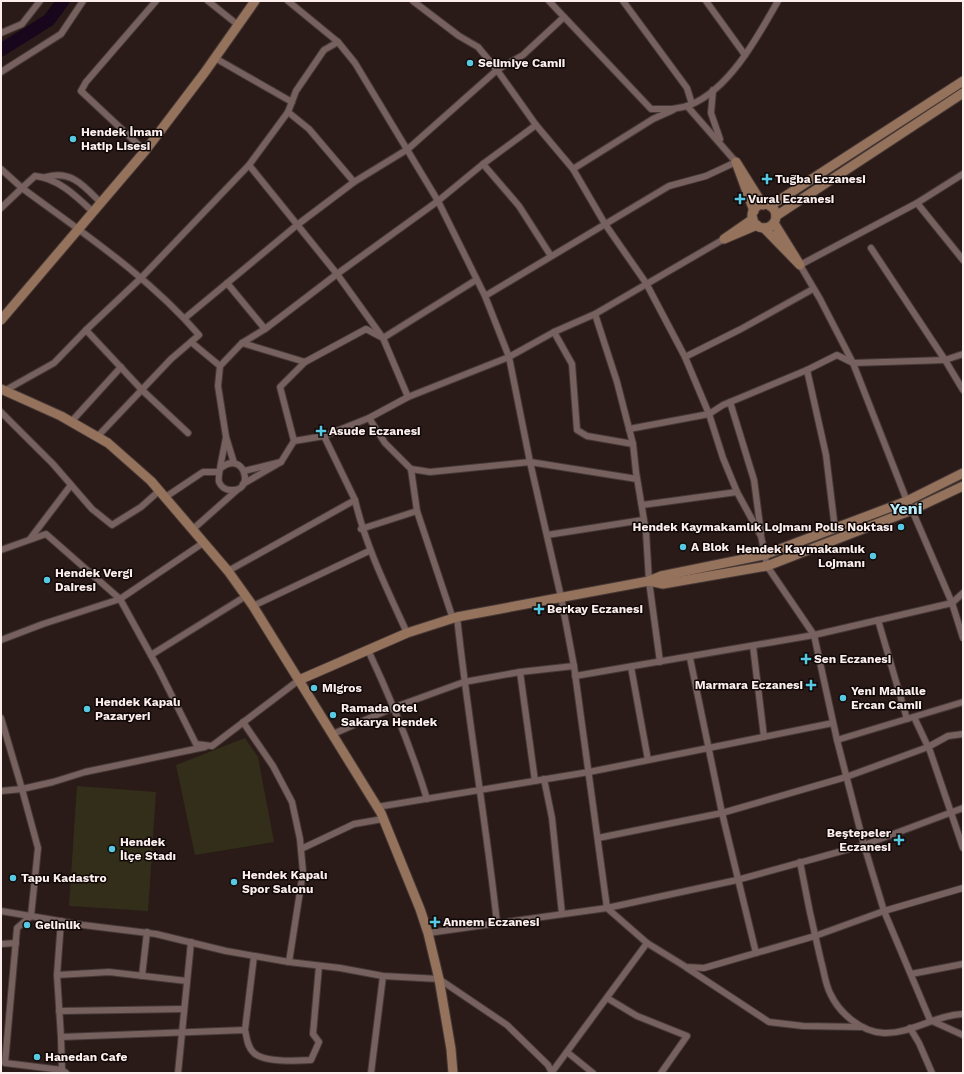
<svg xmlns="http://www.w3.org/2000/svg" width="964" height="1074" viewBox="0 0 964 1074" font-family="'Work Sans',sans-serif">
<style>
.green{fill:#322e19}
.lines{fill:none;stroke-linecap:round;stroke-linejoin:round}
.river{stroke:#17061c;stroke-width:13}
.street-casing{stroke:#463937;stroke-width:8}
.secondary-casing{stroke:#463937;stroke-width:11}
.street{stroke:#76615e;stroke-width:6}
.secondary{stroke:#95725b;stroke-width:9}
.poi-dot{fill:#58c9e3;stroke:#0f0807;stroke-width:1.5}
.labels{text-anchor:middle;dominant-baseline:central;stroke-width:3;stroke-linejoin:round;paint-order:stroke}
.poi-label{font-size:12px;font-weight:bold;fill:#fbeeec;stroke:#0f0807;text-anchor:start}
.district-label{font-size:16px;font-weight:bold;fill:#b6eefc;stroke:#0f0807}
</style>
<rect width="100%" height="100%" fill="#2b1b18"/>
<g class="green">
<path d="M245,738L258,757L274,842L195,855L176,765Z"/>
<path d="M77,786L156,792L148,911L69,906Z"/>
</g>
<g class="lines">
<path class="river" d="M1,50L49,20L63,1"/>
<defs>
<g id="street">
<path d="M208,1L238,25"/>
<path d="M288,1L338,42L355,63L438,201L485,296L669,186L706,176L736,162L687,106"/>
<path d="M413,1L459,36L478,47L497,70L536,125L573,169L605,224L646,283L685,357L709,414L723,458L737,492L761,536L767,566L814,635L837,740L864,845L884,911L930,1020L963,1035"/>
<path d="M549,1L651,109C665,109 677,110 690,105C730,89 758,36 778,1"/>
<path d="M623,1L687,88L692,104"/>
<path d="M706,1L745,55"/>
<path d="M1,33L22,24L40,1"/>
<path d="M215,58L292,102"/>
<path d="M1,72L61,34L83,1"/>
<path d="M713,90L711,113L720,139"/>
<path d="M288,112L309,129L354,182"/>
<path d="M145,151L81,91L86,82L156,1"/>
<path d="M483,164L519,206L551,256"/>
<path d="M1,169L22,188L35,176C58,178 77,197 93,212"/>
<path d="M573,169L653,119L673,110"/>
<path d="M963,174L917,203L800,265L820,299L853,363L907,501L912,510L952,603L963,638"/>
<path d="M46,177C72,170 84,186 101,203"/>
<path d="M917,203L963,260"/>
<path d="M1,208L22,188C83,233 149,277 199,335L171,359L97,437"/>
<path d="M871,248L945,360L963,390"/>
<path d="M227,283L265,329"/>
<path d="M485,296L509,357L554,332L595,314L617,382L633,444L636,472L646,532L649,581L660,662"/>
<path d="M595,314L724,239"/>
<path d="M185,318L297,225L354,182L408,149L497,70L523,55L564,17"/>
<path d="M86,330L142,390L188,433"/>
<path d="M554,332L572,364L577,430L587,436L633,444"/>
<path d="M191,342L220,366L218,386L226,437"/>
<path d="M242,343L305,362L366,329L383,338L476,280"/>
<path d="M685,357L741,329L813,289"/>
<path d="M220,366L242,343L265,329L337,274L249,165"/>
<path d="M807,370L826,455L835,529"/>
<path d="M4,391L54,363L86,330L141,278L249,165L288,112L296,91L324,50L338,42"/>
<path d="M408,397L383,338L337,274L438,201L483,164L536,125"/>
<path d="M730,402L754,480L761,533"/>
<path d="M1,412L53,464L92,509L112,525L141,507L159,491"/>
<path d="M369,418L385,443L411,469L417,511"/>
<path d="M71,422L121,367"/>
<path d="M629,429L709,414L723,405L807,370L837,355L853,363L945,360L963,354"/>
<path d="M324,436L355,500"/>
<path d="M294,441L280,387L305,362"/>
<path d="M281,462L294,441L324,436L369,418L408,397L509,357L530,462L561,597L574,666L607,908L647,943L686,967L704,968L815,936L884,911L963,888"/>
<path d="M221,468C244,449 256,492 231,490C226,490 221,487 219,482C217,477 225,445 226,437L234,463"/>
<path d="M411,469L430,472L530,462L637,479"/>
<path d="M243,484L281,462L244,471"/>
<path d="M164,498L203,472H219"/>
<path d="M642,505L737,492"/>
<path d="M361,529L417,511L453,619"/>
<path d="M192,530L237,490"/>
<path d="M547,535L643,520"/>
<path d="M30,539L71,485"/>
<path d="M1,550L46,534L120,599L158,668L196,744L212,746L299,680"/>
<path d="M228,571L355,500C366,547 387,589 407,633"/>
<path d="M253,606L369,551"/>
<path d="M457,617C468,720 486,821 497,923"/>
<path d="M878,620L907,719"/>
<path d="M1,640L43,624L120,599L203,543"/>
<path d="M753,646L764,737"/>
<path d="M368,650C391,699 411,747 427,799"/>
<path d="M151,655L246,596"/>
<path d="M690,658L722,813L756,953"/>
<path d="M631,667L648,760"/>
<path d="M520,672L535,781"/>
<path d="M575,676L814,635L952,603L963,593"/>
<path d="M914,717L930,751L963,848"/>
<path d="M1,718L22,789L53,782L85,772L205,747"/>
<path d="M243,722L273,766L292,802L300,839L303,872L289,962"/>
<path d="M333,734L395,707L464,682L520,672L574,666"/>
<path d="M837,740L963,702"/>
<path d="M544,779L552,818L562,914"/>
<path d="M1,791L22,789L38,848L31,916L17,928L5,1063L62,1070"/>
<path d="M377,807L589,772L833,723"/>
<path d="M598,838L722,813L846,777L928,747L948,736L963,734"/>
<path d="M301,849L354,824L383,819"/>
<path d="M800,862C806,895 813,928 821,961C824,971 825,983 830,993C839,1013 861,1032 884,1033C911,1034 935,1015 963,1014"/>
<path d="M1,911L83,925L156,934L226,951L289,962L340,968L383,976L439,979L507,1025L548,1065L552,1073"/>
<path d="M61,921L57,975L61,1037"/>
<path d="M428,933L607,908L737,880L864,845L963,808"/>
<path d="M1,944L16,943"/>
<path d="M687,968L769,1022L803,1026L862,1027"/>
<path d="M911,974L963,964"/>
<path d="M57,975L109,972L187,981"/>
<path d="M142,976L147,932"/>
<path d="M607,998L637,1016L687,1036L661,1073"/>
<path d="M59,1011L184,1009"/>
<path d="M910,1028L919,1043L932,1073"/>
<path d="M245,1030L254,956"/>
<path d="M567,1052L593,1073"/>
<path d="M552,1072L647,943"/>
<path d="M66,1073L62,1070L61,1037L245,1030C247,1038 247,1047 254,1053C265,1063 297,1061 311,1060L319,1042L313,1034L319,966"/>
<path d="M178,1073L191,942"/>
<path d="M371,1073L383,976"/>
</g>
<g id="secondary">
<circle cx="764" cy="216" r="12"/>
<path d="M770,206L963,81"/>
<path d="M754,211L736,162L763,205"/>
<path d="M776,216L963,93"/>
<path d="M753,219L724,239L757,225"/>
<path d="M764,228L800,265L774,223"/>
<path d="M1,320L145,151L205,72L255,1"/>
<path d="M1,389L61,416L108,443L151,481L228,571L253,606L381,813L420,909L428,933L439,979L451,1049L453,1073"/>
<path d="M649,581L663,584L767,566L912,510L963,486"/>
<path d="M299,680L407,633L457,617L649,581L661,576L764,555L907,501L963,473"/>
</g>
</defs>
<use href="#street" class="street-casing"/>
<use href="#secondary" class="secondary-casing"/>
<use href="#street" class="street"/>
<use href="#secondary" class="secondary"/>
</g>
<g class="poi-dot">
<circle cx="470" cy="63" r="4"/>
<circle cx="73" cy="139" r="4"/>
<path d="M765 173h4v4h4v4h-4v4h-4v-4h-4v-4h4z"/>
<path d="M738 193h4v4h4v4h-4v4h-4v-4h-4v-4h4z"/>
<path d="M319 425h4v4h4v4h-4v4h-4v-4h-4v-4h4z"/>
<circle cx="901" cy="527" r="4"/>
<circle cx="683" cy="547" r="4"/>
<circle cx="873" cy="556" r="4"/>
<circle cx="47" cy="580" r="4"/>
<path d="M537 603h4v4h4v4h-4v4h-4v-4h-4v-4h4z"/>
<path d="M804 653h4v4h4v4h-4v4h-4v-4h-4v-4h4z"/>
<path d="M809 679h4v4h4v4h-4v4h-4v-4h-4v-4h4z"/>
<circle cx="314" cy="688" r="4"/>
<circle cx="843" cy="698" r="4"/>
<circle cx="87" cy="709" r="4"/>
<circle cx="333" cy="715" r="4"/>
<path d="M897 834h4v4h4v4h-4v4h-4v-4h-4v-4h4z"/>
<circle cx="112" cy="849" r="4"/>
<circle cx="13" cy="878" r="4"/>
<circle cx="234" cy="882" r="4"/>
<path d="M433 916h4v4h4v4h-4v4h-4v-4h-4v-4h4z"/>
<circle cx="27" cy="925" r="4"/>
<circle cx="37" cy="1057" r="4"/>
</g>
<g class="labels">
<g class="poi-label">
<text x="478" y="63">Selimiye Camii</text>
<text x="81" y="132">Hendek İmam<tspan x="81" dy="14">Hatip Lisesi</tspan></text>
<text x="775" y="179">Tuğba Eczanesi</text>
<text x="748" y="199">Vural Eczanesi</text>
<text x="329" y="431">Asude Eczanesi</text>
<text x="893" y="527" text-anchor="end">Hendek Kaymakamlık Lojmanı Polis Noktası</text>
<text x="691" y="547">A Blok</text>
<text x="865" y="549" text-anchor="end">Hendek Kaymakamlık<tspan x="865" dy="14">Lojmanı</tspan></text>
<text x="55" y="573">Hendek Vergi<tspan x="55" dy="14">Dairesi</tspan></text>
<text x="547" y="609">Berkay Eczanesi</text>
<text x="814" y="659">Sen Eczanesi</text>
<text x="803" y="685" text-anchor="end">Marmara Eczanesi</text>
<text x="322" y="688">Migros</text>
<text x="851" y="691">Yeni Mahalle<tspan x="851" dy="14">Ercan Camii</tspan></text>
<text x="95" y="702">Hendek Kapalı<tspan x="95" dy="14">Pazaryeri</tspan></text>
<text x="341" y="708">Ramada Otel<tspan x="341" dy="14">Sakarya Hendek</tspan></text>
<text x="891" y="833" text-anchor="end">Beştepeler<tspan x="891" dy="14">Eczanesi</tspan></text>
<text x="120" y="842">Hendek<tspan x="120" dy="14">İlçe Stadı</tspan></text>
<text x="242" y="875">Hendek Kapalı<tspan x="242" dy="14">Spor Salonu</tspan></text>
<text x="21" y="878">Tapu Kadastro</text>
<text x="443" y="922">Annem Eczanesi</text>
<text x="35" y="925">Gelinlik</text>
<text x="45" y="1057">Hanedan Cafe</text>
</g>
<g class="district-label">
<text x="906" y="508">Yeni</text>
</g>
</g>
<rect width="964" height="1074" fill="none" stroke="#fbeeec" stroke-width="4"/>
</svg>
